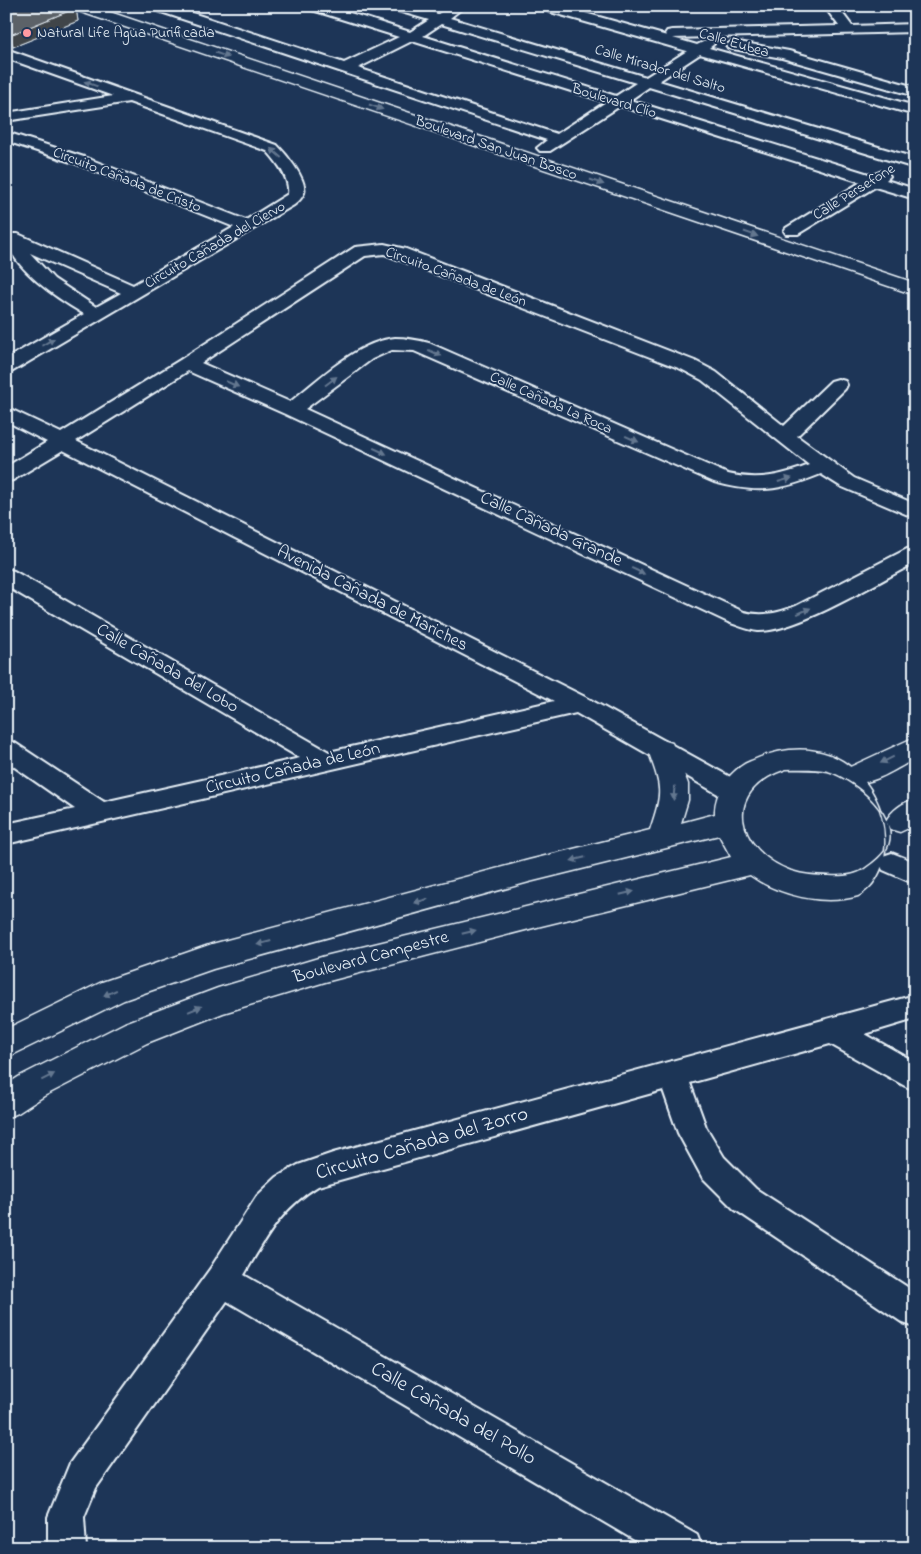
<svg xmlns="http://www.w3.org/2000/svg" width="921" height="1554" viewBox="0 0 921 1554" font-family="'Indie Flower',sans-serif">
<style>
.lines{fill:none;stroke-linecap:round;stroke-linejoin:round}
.minor-casing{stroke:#e8f1f8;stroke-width:4}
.tertiary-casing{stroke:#e8f1f8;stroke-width:3}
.primary-casing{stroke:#e8f1f8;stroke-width:3}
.minor{fill:#1d3557;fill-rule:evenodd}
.tertiary{fill:#1d3557;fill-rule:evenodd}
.primary{fill:#1d3557;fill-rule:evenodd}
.wall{fill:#4f5459;stroke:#e8f1f8}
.shaded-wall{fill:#404549;stroke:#e8f1f8}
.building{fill:#5c6268;stroke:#e8f1f8}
.oneway{fill:#64778f}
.poi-dot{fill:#ff9aa2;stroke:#1d3557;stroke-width:2}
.labels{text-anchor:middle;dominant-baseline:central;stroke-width:4;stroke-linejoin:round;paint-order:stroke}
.far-poi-label{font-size:15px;fill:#e8f1f8;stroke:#1d3557;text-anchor:start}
.far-street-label{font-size:15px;fill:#e8f1f8;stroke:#1d3557}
.street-label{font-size:18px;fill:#e8f1f8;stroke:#1d3557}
.near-street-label{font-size:21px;fill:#e8f1f8;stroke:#1d3557}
</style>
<rect width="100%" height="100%" fill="#1d3557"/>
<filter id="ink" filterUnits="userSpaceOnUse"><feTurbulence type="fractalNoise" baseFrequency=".02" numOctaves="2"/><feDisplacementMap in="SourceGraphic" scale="10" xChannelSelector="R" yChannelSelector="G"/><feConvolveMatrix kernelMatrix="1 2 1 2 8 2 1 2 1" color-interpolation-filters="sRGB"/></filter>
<g filter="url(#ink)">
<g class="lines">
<defs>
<g id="minor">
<path d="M151,6H171L344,63L399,37L309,9L308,6H328L410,32L429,20L391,9L390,6H411L438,14L450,6H465L450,18L646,77L687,51L540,9L539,6H560L667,36L665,34L667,31L672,30L839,26L824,6H837L852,26L915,24V32L673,38L697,45L707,40L712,41L714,44L709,48L915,106V115L700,54L659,81L915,158V168L649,87L630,100L872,175L882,171L888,173L890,176L886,180L915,189V199L875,187L798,234H786L784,231L786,228L861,182L620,106L550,151H540L537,148L547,140L152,9ZM441,24L636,83L616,96L423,36ZM412,41L606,102L557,134L358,68Z"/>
<path d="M733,41L789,51L915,87V96L782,58L728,48L726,45Z"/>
<path d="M6,49L277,145C286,154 308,180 304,193C302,198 298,202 294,205L13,371L6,373V359L84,314C60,300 6,265 6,234H18L133,285L234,227L74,163L6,141V132L84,157L246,220L288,194C290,178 277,162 267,151L129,102L6,121V113L113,96L6,58ZM30,253L121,293L96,307L54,279Z"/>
<path d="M384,244L406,249L695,361L716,372L784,426L831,381L838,379L845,381L847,385L845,389L797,436L854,478L915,504V518L840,486L821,474C779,491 758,494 714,482L414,351L392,350L372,359L305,409L744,612C763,617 778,613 796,606L907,549L915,547V563C877,582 798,632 758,631C748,630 737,625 728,622L285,414L188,371L76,441L587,698L743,784L747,791L743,798L734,800L725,798L576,713L6,844V824L75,809L6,761V740L15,743L104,802L300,758L6,586V569L14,571L329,752L554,701L63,450L13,480L6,482V467L47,442L6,421V407L61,433L180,360L355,247ZM384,254L681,369L702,380L809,465C781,476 758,481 728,474L429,343C418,340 406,338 395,338C358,341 318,380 290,402L201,363L365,256Z"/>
<path d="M892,853L915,862V884L883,870L879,863L883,856Z"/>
<path d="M915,995V1019L865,1034L915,1062V1090L905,1086L830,1044L690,1083L706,1127L724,1157L756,1189L915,1292V1327L903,1323L734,1209L702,1177L678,1133L663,1090L318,1186C280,1209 266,1238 244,1275L697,1535L702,1548H648L227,1301L96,1488L84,1517L86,1548H48V1517L70,1463L210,1269L257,1196L277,1177L298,1165L333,1153Z"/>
</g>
<path id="tertiary" d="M662,740L672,743L688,784V800L681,823L715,814C714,792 731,769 751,761C872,707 921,860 858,896C824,906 779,896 750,875L541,926L325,982L223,1013L147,1043L44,1096L18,1113L6,1118V1085L20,1076L125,1023L218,988L325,956L731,857L719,835L529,882L213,969L124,1000L6,1058V1029L102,982L212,944L529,860L650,830C663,791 662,789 648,750L652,743ZM786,769C800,769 815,768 828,771C855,779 905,819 885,851C880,858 872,864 865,869C855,876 841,877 829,876C816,876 803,875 791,871C735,850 721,790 786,769Z"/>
<g id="primary">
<path d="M70,6H92L915,283V295L72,9Z"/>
<path d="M915,737V759C896,768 871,788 850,781L846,774L850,767Z"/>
<path d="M915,799V825L900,832L890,829L886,821C892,810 902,803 915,799Z"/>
</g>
</defs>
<use href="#minor" class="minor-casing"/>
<use href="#tertiary" class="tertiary-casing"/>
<use href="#primary" class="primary-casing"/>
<use href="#minor" class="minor"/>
<use href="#tertiary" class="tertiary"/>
<use href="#primary" class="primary"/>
</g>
<path class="wall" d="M6,6L76,8L78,21L13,47L6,45Z"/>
<path class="shaded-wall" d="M76,8L78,21L13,47L10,35Z"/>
<path class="building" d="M6,6H70L76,8L10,35L6,33Z"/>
<defs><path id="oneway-solid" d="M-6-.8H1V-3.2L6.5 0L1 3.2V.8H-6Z" transform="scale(1.25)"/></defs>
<g class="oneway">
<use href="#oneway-solid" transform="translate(222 55) rotate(19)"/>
<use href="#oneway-solid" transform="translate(91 84) rotate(-160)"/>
<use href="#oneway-solid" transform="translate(376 107) rotate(19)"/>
<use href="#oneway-solid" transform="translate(276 153) rotate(-139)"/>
<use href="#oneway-solid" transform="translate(597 182) rotate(19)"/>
<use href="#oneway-solid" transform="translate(751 234) rotate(19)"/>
<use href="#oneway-solid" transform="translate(48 342) rotate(-30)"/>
<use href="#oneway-solid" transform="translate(435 353) rotate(24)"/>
<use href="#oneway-solid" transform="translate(331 381) rotate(-37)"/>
<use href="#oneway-solid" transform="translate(232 384) rotate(24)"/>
<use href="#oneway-solid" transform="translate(632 439) rotate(24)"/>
<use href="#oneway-solid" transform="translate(380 451) rotate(25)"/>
<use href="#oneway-solid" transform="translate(785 480) rotate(-16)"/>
<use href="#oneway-solid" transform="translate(638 571) rotate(25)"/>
<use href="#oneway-solid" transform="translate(804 611) rotate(-24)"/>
<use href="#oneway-solid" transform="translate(887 760) rotate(154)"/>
<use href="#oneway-solid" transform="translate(674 793) rotate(95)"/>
<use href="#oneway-solid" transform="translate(578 859) rotate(166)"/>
<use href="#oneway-solid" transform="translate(627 893) rotate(-13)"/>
<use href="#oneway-solid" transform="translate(421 901) rotate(165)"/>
<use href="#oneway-solid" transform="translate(469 932) rotate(-14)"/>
<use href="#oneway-solid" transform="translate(264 943) rotate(165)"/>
<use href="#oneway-solid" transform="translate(110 993) rotate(156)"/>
<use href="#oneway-solid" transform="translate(195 1009) rotate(-22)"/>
<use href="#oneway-solid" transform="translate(48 1077) rotate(-27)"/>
</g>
</g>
<circle class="poi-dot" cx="27" cy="33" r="5"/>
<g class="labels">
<g class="far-poi-label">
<text x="37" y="33">Natural Life Agua Purificada</text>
</g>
<g class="far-street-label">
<text transform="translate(734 43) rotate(16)">Calle Eubea</text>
<text transform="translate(660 69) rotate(17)">Calle Mirador del Salto</text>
<text transform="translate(614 101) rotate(17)">Boulevard Clío</text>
<text transform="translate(496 148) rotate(19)">Boulevard San Juan Bosco</text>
<text transform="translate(127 180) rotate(21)">Circuito Cañada de Cristo</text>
<text transform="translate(854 192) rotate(-32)">Calle Persefone</text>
<text transform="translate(215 245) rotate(-30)">Circuito Cañada del Ciervo</text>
<text transform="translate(456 277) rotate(20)">Circuito Cañada de León</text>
<text transform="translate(551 403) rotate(24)">Calle Cañada La Roca</text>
</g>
<g class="street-label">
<text transform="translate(551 530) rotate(25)">Calle Cañada Grande</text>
<text transform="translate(372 599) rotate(27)">Avenida Cañada de Mariches</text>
<text transform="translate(167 669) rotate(30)">Calle Cañada del Lobo</text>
<text transform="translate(293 769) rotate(-13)">Circuito Cañada de León</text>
<text transform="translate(371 958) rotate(-15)">Boulevard Campestre</text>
</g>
<g class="near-street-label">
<text transform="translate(422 1144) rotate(-16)">Circuito Cañada del Zorro</text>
<text transform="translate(453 1414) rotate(30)">Calle Cañada del Pollo</text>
</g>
</g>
<rect width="921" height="1554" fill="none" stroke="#1d3557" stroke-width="25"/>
<rect x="12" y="12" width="896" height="1529" fill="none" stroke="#e8f1f8" stroke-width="2" filter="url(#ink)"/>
</svg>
